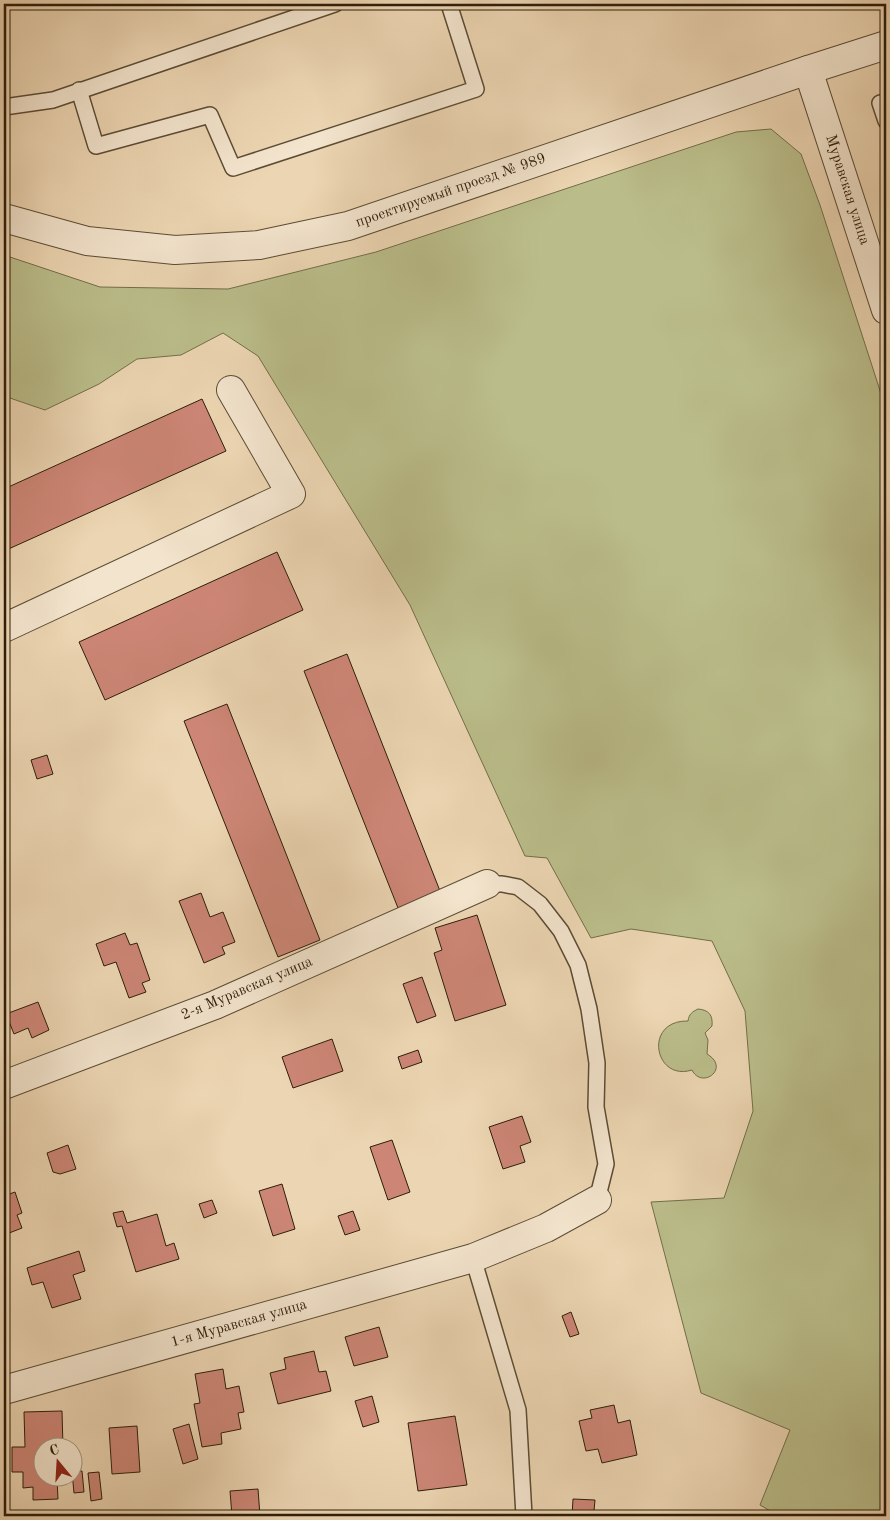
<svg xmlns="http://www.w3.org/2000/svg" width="890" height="1520" viewBox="0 0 890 1520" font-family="'Old Standard TT',serif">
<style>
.green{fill:#babd8a;stroke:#736e4a}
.building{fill:#cd8676;stroke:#2c1e0a}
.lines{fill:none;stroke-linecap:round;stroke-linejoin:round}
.lane-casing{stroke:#5c4c34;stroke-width:18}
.street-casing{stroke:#5c4c34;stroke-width:30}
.lane{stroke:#f3e4cd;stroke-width:15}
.street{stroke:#f3e4cd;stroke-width:28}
.labels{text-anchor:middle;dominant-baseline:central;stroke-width:4.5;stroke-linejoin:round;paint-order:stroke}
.street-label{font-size:15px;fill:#2c1e0a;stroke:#f3e4cd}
</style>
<rect width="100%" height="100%" fill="#ecd5b2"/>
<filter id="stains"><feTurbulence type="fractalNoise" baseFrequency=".004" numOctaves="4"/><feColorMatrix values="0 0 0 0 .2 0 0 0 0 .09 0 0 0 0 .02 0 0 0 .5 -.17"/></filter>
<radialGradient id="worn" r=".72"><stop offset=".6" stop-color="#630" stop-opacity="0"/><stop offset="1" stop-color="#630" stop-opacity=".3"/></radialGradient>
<g class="green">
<path d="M771,129L801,154L820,205L886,409V1516H779L760,1505L790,1430L701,1393L651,1202L724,1198L753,1111L745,1011L712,941L631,929L591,938L547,858L525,856L410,605L258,356L223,333L181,355L137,359L99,384L45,410L4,396V255L100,287L228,289L376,252L736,132Z"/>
<path d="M698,1009C709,1010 713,1015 712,1026L705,1033L708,1040L707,1054C731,1068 702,1090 692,1070C654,1082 643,1020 688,1021C689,1014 692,1012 698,1009Z"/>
</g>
<g class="building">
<path d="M202,399L226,451L4,551V489Z"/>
<path d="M277,552L303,610L105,700L79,642Z"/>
<path d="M347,654L440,891L398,908L304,671Z"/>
<path d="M227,704L320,940L278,957L184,721Z"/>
<path d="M47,755L53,774L37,779L31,760Z"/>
<path d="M201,893L210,917L223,912L235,942L222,947L225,954L204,963L179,901Z"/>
<path d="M477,915L506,1005L455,1021L434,953L442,950L435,928Z"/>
<path d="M125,933L130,945L137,943L150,980L142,983L146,992L129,998L116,962L104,966L96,944Z"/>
<path d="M422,977L436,1016L417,1023L403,984Z"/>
<path d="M38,1002L49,1030L32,1038L28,1028L14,1034L6,1014Z"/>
<path d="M332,1039L343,1071L293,1088L282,1057Z"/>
<path d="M418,1050L422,1062L402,1069L398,1057Z"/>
<path d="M522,1116L531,1142L520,1146L525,1162L503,1169L489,1127Z"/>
<path d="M392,1140L410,1192L388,1200L370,1147Z"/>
<path d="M68,1145L76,1169L60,1174L53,1172L47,1153Z"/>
<path d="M282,1184L295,1229L273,1236L259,1191Z"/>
<path d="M15,1192L22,1213L17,1215L22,1228L4,1235V1196Z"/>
<path d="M212,1200L217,1213L204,1218L199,1204Z"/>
<path d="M123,1211L127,1223L157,1214L166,1246L174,1243L179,1259L136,1272L122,1226L117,1227L113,1213Z"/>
<path d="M353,1211L360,1230L345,1235L338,1216Z"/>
<path d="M79,1251L85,1271L73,1275L81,1299L52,1308L43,1282L32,1285L27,1268Z"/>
<path d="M571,1312L579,1334L570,1337L562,1316Z"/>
<path d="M379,1327L388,1357L354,1366L345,1337Z"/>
<path d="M314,1351L319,1372L326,1371L331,1391L278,1404L270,1373L286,1369L284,1358Z"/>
<path d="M223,1369L226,1389L239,1386L244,1412L238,1413L241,1429L221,1433L222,1444L202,1447L194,1404L200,1403L195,1374Z"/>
<path d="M372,1396L379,1422L363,1427L355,1401Z"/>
<path d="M614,1405L618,1423L630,1420L637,1455L602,1463L598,1449L586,1451L579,1421L592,1418L590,1410Z"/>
<path d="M62,1411L63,1448H42V1478H57L58,1499L33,1500V1487L23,1488V1472H12V1447H25L24,1412Z"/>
<path d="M455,1416L467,1485L418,1491L408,1423Z"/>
<path d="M189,1424L198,1459L183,1464L173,1429Z"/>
<path d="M137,1426L140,1472L112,1474L109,1428Z"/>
<path d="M82,1471L84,1492L74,1493L72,1472Z"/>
<path d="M99,1472L102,1499L91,1501L88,1473Z"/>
<path d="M258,1489L260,1516H232L230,1491Z"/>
<path d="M573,1499L595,1500L594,1511H616V1516H572Z"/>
</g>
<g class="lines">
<defs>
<g id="lane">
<path d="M79,90L96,146L210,115L233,168L476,89L449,4"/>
<path d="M880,103L886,121"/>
<path d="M4,107L53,100L335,4"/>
<path d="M487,884H502L518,887L540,904L561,931L578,965L589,1009L597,1063L596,1107L606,1164L597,1200"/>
<path d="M473,1258L518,1410L524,1516"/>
</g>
<g id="street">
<path d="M808,70L886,310"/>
<path d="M4,218L87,241L175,250L259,245L348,226L808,70L886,45"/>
<path d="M4,628L291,494L231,390"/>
<path d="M4,1085L215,1005L487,884"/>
<path d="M4,1390L473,1258L546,1228L597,1200"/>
</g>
</defs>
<use href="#lane" class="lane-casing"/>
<use href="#street" class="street-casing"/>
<use href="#lane" class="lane"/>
<use href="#street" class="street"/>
</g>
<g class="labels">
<g class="street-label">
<text transform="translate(847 190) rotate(72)">Муравская улица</text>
<text transform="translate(451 191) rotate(-19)">проектируемый проезд № 989</text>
<text transform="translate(247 989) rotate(-23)">2-я Муравская улица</text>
<text transform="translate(239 1324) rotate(-16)">1-я Муравская улица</text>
</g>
</g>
<rect width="890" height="1520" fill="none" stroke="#ecd5b2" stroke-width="20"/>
<rect x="5" y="5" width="880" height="1510" fill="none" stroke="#2c1e0a" stroke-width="2.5"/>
<rect x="10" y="10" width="870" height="1500" fill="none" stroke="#2c1e0a"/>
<g transform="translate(58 1462) rotate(342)"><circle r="24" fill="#f3e4cd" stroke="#a3957f"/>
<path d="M0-4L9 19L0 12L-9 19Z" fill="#8f2418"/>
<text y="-8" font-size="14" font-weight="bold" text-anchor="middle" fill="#2c1e0a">С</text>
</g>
<rect width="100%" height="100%" filter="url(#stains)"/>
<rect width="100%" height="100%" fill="url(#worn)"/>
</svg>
